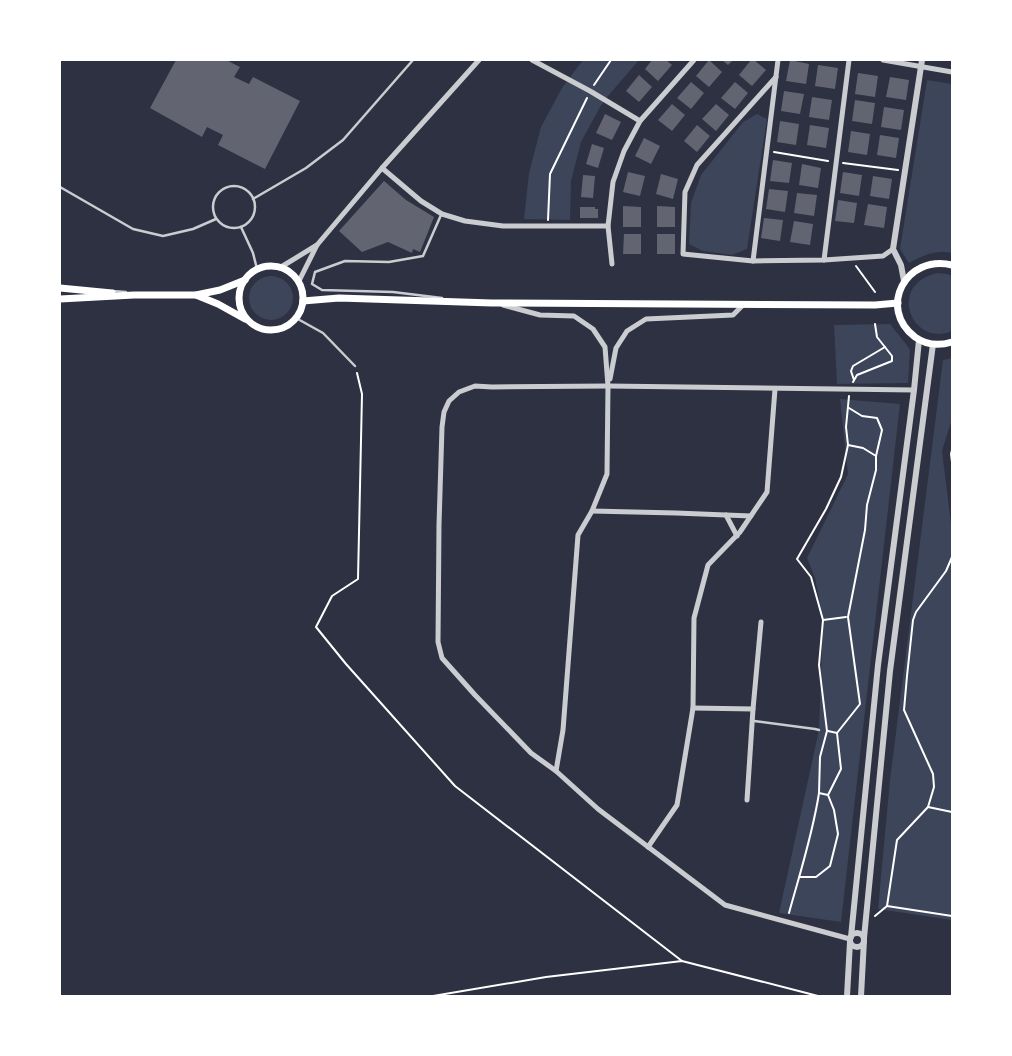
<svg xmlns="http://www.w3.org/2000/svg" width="1012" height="1056" viewBox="0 0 1012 1056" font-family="Rubik,sans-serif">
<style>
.green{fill:#3c4559}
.building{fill:#626471}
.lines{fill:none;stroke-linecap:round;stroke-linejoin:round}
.path{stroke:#fff;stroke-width:2}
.service{stroke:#caccd0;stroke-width:2.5}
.minor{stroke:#caccd0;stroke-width:5}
.tertiary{stroke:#caccd0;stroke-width:6}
.secondary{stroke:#fff;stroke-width:7}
</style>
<rect width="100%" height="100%" fill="#2d3142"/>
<g class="green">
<path d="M583,60H639L608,96L600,107L581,142L571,181L570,220L524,219L529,173L541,127L562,88Z"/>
<path d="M927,80L952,84V253C936,250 923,255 909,263L900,249Z"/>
<path d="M757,114L767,119L747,249L732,255L703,251L689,244L691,203L701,175L743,122Z"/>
<path d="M937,273L947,274L952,276V331C912,348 886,285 937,273Z"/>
<circle cx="271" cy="298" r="22"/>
<path d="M890,324L906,344L910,350L908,383L837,384L834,325Z"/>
<path d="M952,358V419L942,451L952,532V920L878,909L890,780L943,360Z"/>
<path d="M840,399L900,404L841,922L779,913L819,730L823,620L815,578L807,558L848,474Z"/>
</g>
<g class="building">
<path d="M176,60H226L240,67L234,77L249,84L253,77L300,101L265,169L218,145L223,135L207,127L202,137L150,108Z"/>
<path d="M652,60H666L672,65L658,81L645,69Z"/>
<path d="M709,60L722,72L709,87L696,76Z"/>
<path d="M722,60H733L728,65Z"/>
<path d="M751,60H754L766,70L752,86L739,75Z"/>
<path d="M790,60L809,64L806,84L786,81Z"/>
<path d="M818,65L838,68L835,89L815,86Z"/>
<path d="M858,73L878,76L875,97L855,94Z"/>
<path d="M639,75L652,87L639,102L626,91Z"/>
<path d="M890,77L909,80L906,100L886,97Z"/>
<path d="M691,82L704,93L691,109L677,98Z"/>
<path d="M735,82L748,93L735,109L721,98Z"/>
<path d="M784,91L804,94L800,114L781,111Z"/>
<path d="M812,97L832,100L829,120L809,117Z"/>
<path d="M855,100L875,103L872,124L852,121Z"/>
<path d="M672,104L685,115L672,131L658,120Z"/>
<path d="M716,104L729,115L716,131L702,119Z"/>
<path d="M884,107L904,110L901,130L881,127Z"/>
<path d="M605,114L621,122L612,140L596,133Z"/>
<path d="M780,121L799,124L796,145L777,142Z"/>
<path d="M697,125L710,136L697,152L684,141Z"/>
<path d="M810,125L829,128L826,148L807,145Z"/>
<path d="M851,131L870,134L867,155L848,152Z"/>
<path d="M880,135L899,138L896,158L877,155Z"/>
<path d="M644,138L660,146L651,164L635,156Z"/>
<path d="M592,144L604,148L598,168L586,164Z"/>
<path d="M773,160L792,163L789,183L770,181Z"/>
<path d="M802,164L821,168L818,188L799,185Z"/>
<path d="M628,172L645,176L640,196L623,192Z"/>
<path d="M843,172L862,175L859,196L840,193Z"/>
<path d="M661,174L678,179L673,199L656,194Z"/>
<path d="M583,175L595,176L593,198L581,197Z"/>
<path d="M873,176L892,179L889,199L870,196Z"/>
<path d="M384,181L406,200L434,217L420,252L413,249L412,253L388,242L362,252L339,231Z"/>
<path d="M769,189L788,191L785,212L766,209Z"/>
<path d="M797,193L817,195L814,216L794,213Z"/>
<path d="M838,200L857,203L854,223L835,221Z"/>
<path d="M868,204L887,207L884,228L864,225Z"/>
<path d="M623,206L641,207V227H623Z"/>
<path d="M657,206L675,207V227H657Z"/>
<path d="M580,207H595V209H598V218H580Z"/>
<path d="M764,218L783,220L780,241L761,238Z"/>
<path d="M794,221L813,224L810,245L790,242Z"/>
<path d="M624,234H641V254H623Z"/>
<rect x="657" y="234" width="18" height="20"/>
</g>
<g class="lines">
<g class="path">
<path d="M594,85L611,60"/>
<path d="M774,152L828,161"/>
<path d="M843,163L898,170"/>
<path d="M548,220L550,174L587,98"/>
<path d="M856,266L875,292"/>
<path d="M357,373L362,394L358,579L332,596L316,627L346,664L455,786L682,961"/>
<path d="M854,380L851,371L853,366L885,347"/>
<path d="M853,382L857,375L892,361V356L877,337L875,324"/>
<path d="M849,408L862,416L877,418L882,430L876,456"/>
<path d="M952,450L951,454L952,462"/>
<path d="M952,557L946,571L916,612L913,620L907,676L904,710L933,774L934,787L928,807L952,812"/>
<path d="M823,620L811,577L797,559L826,509L841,477L848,445L846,427L849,396"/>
<path d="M828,731L837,733L841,769L828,795"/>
<path d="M837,733L860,704L848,617L865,530L867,505L876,470V456L863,448L848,445"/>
<path d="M819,793L820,757L827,731L819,665L823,620L846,617"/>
<path d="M928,807L897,840L887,906L952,916"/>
<path d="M789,913C800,873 813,833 819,793L828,795L834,810L838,834L830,866L816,877H799"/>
<path d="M875,916L887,906"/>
<path d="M433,996L546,977L682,961L818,996"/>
</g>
<g class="service">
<circle cx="234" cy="207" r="21"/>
<path d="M60,187L133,229L163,236L193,229L216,219"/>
<path d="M253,199L306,168L343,140L413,60"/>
<path d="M441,215L423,256L389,262L345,261L315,272L312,284L322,290L393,292L442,298"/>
<path d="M241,227L253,253L257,269"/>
<path d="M112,291L126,292"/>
<path d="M296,318L323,333L355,366"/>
<path d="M754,721L815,729L819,730"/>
</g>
<g class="minor">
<path d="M532,60L590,91L640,121"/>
<path d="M883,60L952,72"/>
<path d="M776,77L697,165L685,192L683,254L753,261L824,260L883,256L893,249"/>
<path d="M382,168L421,201L442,214L465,221L503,226H608"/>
<path d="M824,260L849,60"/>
<path d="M753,261L778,60"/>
<path d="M612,264L608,226L613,182L624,151L640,121L694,60"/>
<path d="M281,267L317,245"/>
<path d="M299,281L317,245L382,168L479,60"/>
<path d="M503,305L540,315L574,316L593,329L605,347L608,386L607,474L592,511L578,535L563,730L556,771"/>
<path d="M610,379L616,348L627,331L646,319L733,315L743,305"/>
<path d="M592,511L676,513L751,516"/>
<path d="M726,515L737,536"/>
<path d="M693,708L753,709L761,622"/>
<path d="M747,800L753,709"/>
<path d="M648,847L677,805L693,708L694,618L708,565L740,532L767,492L775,389"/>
<path d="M850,939L725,905L598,809L556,771L531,753L475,695L442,658L438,642L439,525L442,427L444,412L449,401L459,392L475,386L492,387L608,386L914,390"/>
</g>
<g class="tertiary">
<path d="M904,281L901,265L893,249L922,60"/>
<circle cx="857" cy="940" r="7"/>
<path d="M851,937L878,665L914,390L919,340"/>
<path d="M864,938L890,671L933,344"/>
<path d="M847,996L850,942"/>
<path d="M861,996L864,940"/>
</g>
<g class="secondary">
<path d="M952,265C906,254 877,308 915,337C926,345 939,346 952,342"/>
<circle cx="271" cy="298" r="32"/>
<path d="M60,288L112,293"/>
<path d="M196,295L218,304L245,319"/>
<path d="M60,299L134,295H196L220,290L245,280"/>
<path d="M303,301L339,298L492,303L875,305L898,303"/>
</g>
</g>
<rect width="1012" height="1056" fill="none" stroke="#ffffff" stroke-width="122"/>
</svg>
